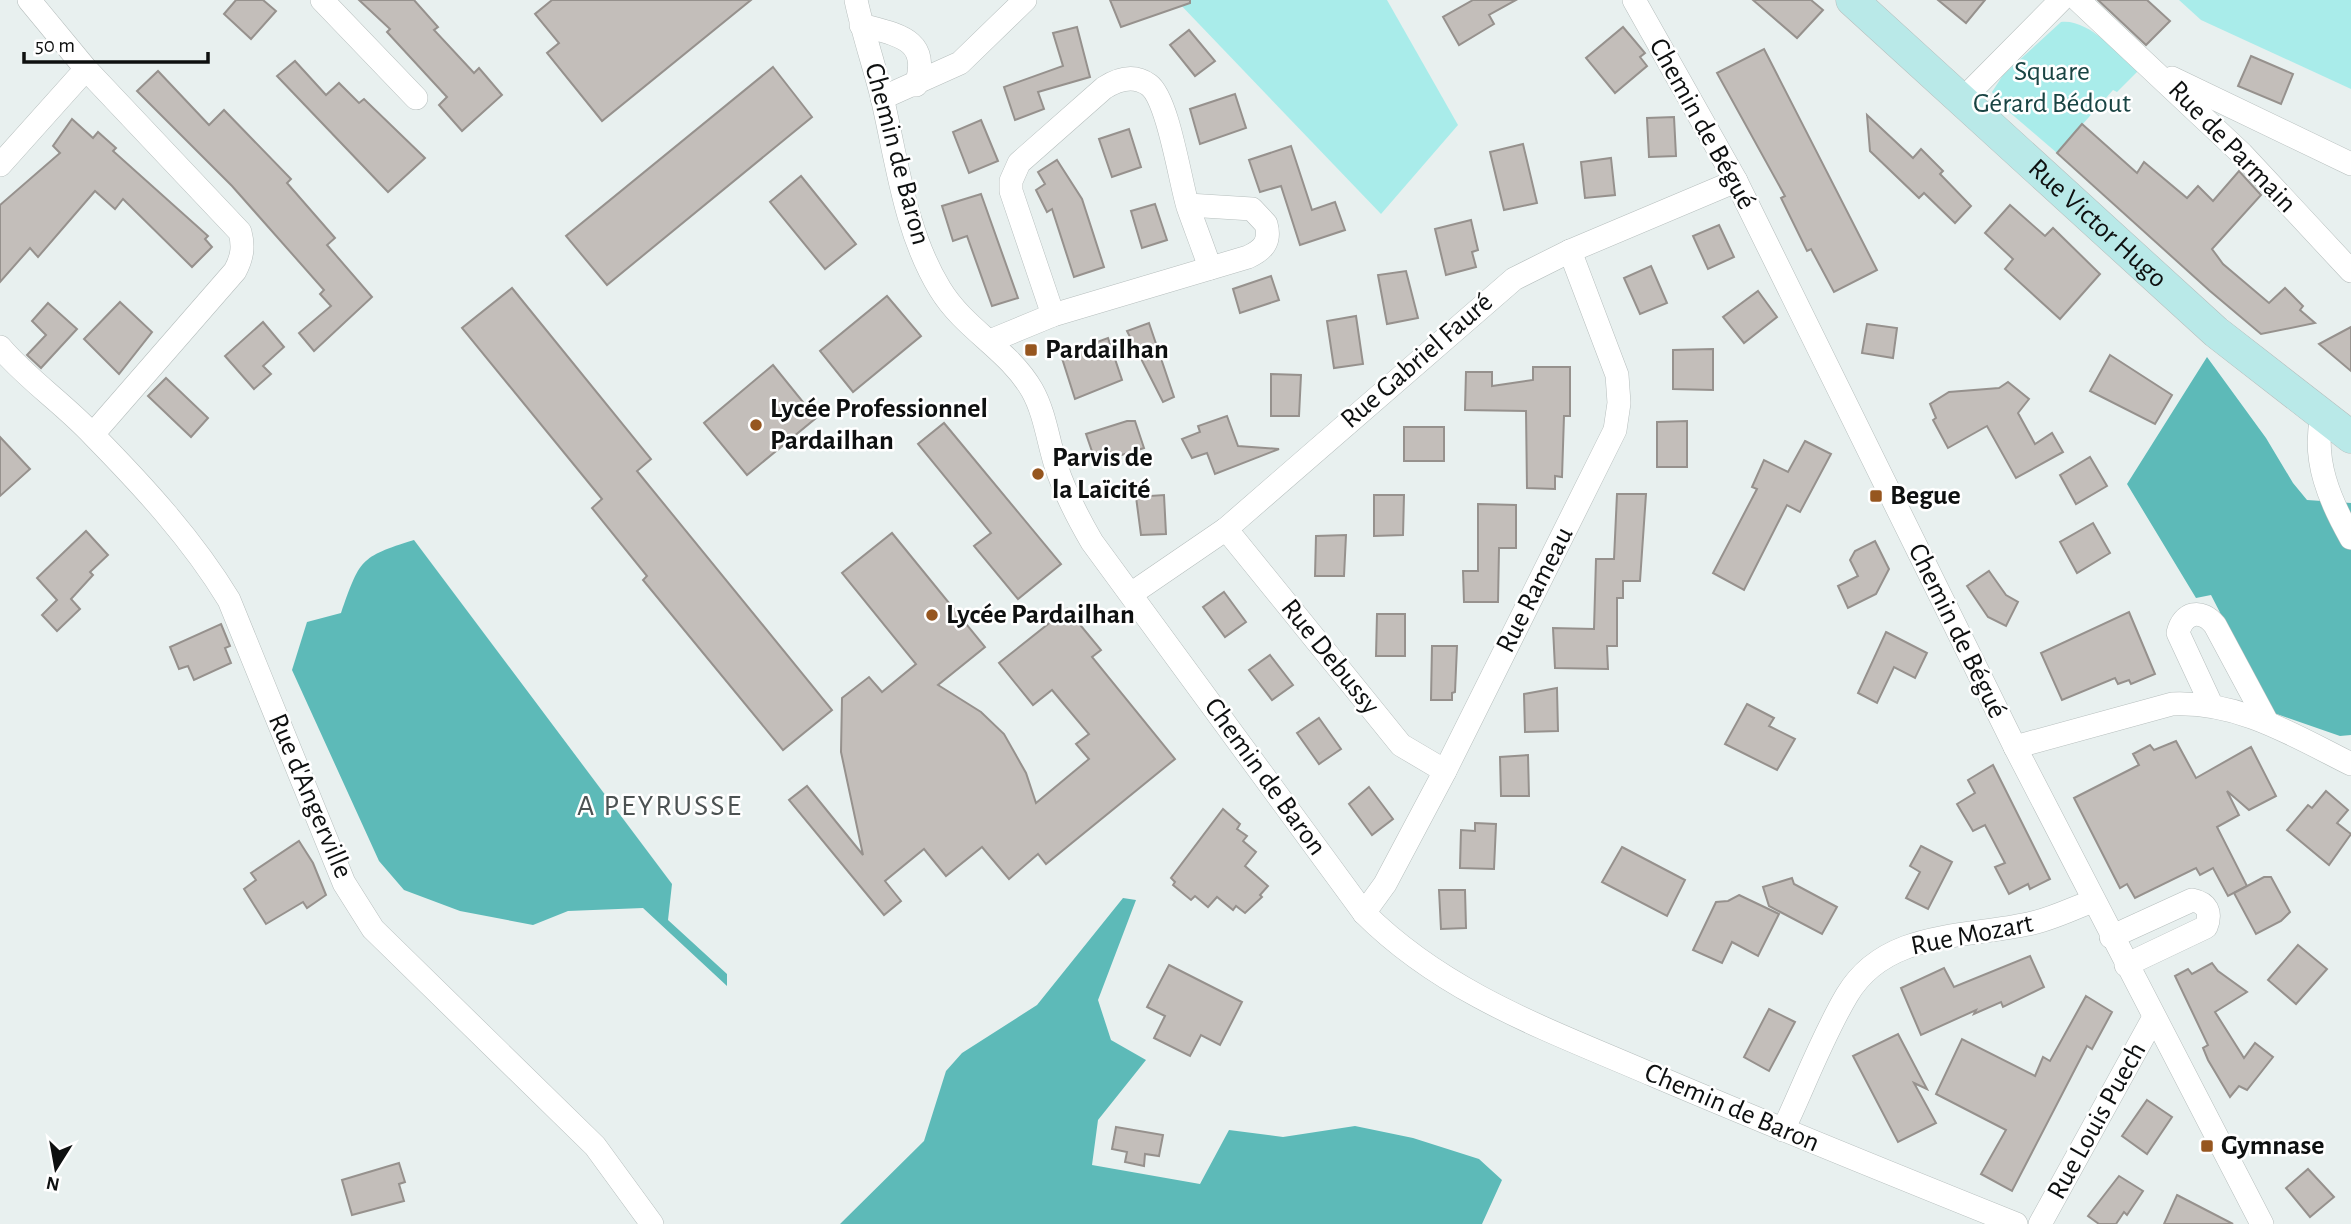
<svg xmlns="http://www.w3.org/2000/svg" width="2351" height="1224" viewBox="0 0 2351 1224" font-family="'Alegreya Sans',sans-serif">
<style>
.green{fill:#a9ecea}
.forest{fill:#5dbab8}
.building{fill:#c3beba;stroke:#96918d;stroke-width:2}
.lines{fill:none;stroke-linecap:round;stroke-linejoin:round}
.street-casing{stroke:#b6bebd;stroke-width:24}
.secondary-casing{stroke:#b6bebd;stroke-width:33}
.street{stroke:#fff;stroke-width:23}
.secondary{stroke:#b9e9e8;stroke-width:32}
.poi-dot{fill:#96561f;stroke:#fff;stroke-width:2.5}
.labels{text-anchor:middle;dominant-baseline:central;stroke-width:5;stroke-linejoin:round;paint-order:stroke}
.park-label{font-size:28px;fill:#194443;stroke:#fff}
.street-label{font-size:28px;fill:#0e1010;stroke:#fff}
.poi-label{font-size:28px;font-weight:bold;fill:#0e1010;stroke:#fff;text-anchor:start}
.neighbourhood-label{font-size:30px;letter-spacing:2px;fill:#4c5252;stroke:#fff}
</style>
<rect width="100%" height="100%" fill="#e8f0ef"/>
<g class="green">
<path d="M1176,0H1387L1458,125L1381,214Z"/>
<path d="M2179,0H2351V89L2201,20Z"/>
<path d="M2061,22C2090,19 2117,54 2138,71L2117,92L2113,90L2057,153L2001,105L1992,92L2003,75Z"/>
</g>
<g class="forest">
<path d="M2207,357L2266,438L2293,483L2307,500L2351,503V735L2340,736L2271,712L2211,595L2196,598L2127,484Z"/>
<path d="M414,540L672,884L668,920L727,974V986L643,908L568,911L533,925L460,911L404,890L379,861L292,670L307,622L341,613C360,560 359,557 414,540Z"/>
<path d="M1123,898L1136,900L1098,1000L1111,1040L1146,1060L1098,1120L1092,1165L1200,1184L1229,1130L1283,1137L1355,1126L1413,1138L1479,1159L1502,1180L1482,1224H840L924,1141L946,1071L962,1053L1037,1005Z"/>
</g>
<g class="building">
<path d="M236,0H263L276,11L251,39L224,14Z"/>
<path d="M359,0H414L438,27L434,30L474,73L479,68L502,95L462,131L439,105L447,97L387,32L390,29Z"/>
<path d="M552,0H751L602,121L547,53L559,43L535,14Z"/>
<path d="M1110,0H1190V3L1121,27Z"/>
<path d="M1473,0H1516L1489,15L1494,24L1459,45L1443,17Z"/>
<path d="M1753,0H1811L1823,10L1797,38Z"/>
<path d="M1938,0H1985L1966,23Z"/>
<path d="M2098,0H2147L2170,21L2146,45Z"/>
<path d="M1077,27L1090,77L1038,92L1044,109L1015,120L1004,87L1063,66L1053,33Z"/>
<path d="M1623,27L1645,53L1640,57L1647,66L1615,93L1586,58Z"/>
<path d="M1189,30L1215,61L1195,76L1170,45Z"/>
<path d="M1764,49L1877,270L1834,292L1811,249L1807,251L1781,198L1785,196L1717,73Z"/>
<path d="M2251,56L2293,74L2281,104L2238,86Z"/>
<path d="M295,61L326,95L339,83L359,103L364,99L425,158L388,192L277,76Z"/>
<path d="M773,67L812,117L607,285L566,236Z"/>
<path d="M158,71L209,125L224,110L291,179L287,183L335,238L327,245L372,297L314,351L299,333L331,306L320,294L324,290L232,186L137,91Z"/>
<path d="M1235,94L1246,128L1200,144L1190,109Z"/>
<path d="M1867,115L1913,158L1921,149L1943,171L1940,174L1971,206L1955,223L1924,193L1919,198L1870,151Z"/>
<path d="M1674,117L1676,156L1649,157L1647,118Z"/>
<path d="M72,119L93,138L98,132L116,148L113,151L208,236L205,239L212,247L192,267L123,199L115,209L95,191L38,257L30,248L0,282V205L60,153L53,146Z"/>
<path d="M981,120L998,161L969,173L953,132Z"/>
<path d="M2082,124L2137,173L2144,162L2187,198L2198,186L2213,201L2239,171L2261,195L2212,249L2223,264L2269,303L2285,288L2303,306L2300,310L2315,323L2261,334L2210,291L2057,153Z"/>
<path d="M1129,129L1141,167L1112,177L1099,139Z"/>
<path d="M1523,144L1537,203L1504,210L1490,152Z"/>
<path d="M1291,146L1312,210L1335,202L1345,230L1300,245L1281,186L1260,192L1249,160Z"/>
<path d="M1611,158L1615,195L1585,198L1581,162Z"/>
<path d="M1057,160L1082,199L1104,267L1074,277L1052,209L1047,212L1036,190L1045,184L1038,172Z"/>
<path d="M801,176L856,244L825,269L770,202Z"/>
<path d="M981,194L1018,298L992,306L967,236L953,241L942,206Z"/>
<path d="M1155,204L1167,240L1142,248L1131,211Z"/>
<path d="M2010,205L2045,236L2053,228L2100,274L2060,319L2005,269L2013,259L1985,233Z"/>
<path d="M1471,220L1478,250L1472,252L1476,267L1446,275L1435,229Z"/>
<path d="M1719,225L1734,257L1708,269L1693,236Z"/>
<path d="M1651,266L1667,303L1640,314L1624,278Z"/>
<path d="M1406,271L1418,318L1387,324L1378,275Z"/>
<path d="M1271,276L1279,300L1240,313L1233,289Z"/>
<path d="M512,288L651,459L637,471L832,710L783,750L643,580L647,576L592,508L602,499L462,328Z"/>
<path d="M1758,291L1777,317L1744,343L1723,317Z"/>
<path d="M887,296L921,336L853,392L820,351Z"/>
<path d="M120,302L152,332L119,374L84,339Z"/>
<path d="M48,303L77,329L41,368L27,355L46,335L32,321Z"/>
<path d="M1356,316L1363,364L1334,368L1327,321Z"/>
<path d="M263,322L284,347L263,366L271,374L254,389L225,356Z"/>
<path d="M1149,323L1174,397L1163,402L1127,331Z"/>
<path d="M1867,324L1897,328L1893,358L1862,353Z"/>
<path d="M2351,327V371L2319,344Z"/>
<path d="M1108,338L1122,380L1075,399L1061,355Z"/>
<path d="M1713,349V390L1673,389V350Z"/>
<path d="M2110,355L2172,395L2155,424L2090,391Z"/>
<path d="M773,365L816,418L747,475L704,423Z"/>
<path d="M1533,367H1570V416H1564L1562,477L1555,476V489L1527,488L1526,411L1465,410L1466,372H1492V386L1533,380Z"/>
<path d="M1271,374L1301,375L1299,416H1271Z"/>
<path d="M166,378L208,418L191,437L148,396Z"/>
<path d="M2008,382L2029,399L2018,413L2035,444L2052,433L2063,452L2016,478L1987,426L1948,448L1933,420L1936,418L1930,404L1949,392L1999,388Z"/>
<path d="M1227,416L1238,446L1279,449L1215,474L1207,453L1192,458L1182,439L1200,432L1198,426Z"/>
<path d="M1127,421H1135L1144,448L1096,463L1086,434Z"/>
<path d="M1687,421V467H1657V422Z"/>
<path d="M944,423L1061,564L1018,599L974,546L991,533L918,444Z"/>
<rect x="1404" y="427" width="40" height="34"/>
<path d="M0,437L30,469L0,496Z"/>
<path d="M1805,441L1831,454L1800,512L1787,505L1744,590L1713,573L1757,489L1752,487L1764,460L1788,472Z"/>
<path d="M2090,457L2107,486L2076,504L2060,475Z"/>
<path d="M1617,494H1646L1640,581H1623V598H1617V646H1607L1608,669L1555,668L1553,628L1594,629L1596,559H1614Z"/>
<path d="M1164,495L1166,534L1141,535L1136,497Z"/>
<path d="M1374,495H1404L1403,535L1374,536Z"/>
<path d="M1478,504L1516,505V548H1499L1498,602H1464L1463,571H1478Z"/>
<path d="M2093,523L2110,553L2077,573L2060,542Z"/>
<path d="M86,531L108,555L90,572L93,575L71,599L80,609L57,631L42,615L57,600L37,578Z"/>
<path d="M892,533L985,647L938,685L981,712L1004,734L1026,773L1036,803L1089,759L1076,744L1089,734L1052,690L1033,705L999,663L1067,609L1101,650L1092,657L1175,759L1046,864L1038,854L1009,879L982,847L946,876L924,849L885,881L901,901L884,915L789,800L807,786L863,855L841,752L842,698L869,677L882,692L916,664L842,573Z"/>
<path d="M1346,535L1344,576H1315L1316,536Z"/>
<path d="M1875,541L1889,569L1876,594L1848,608L1838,586L1858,576L1850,560L1855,551Z"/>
<path d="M1989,571L2006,595L2018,602L2006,626L1988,617L1967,586Z"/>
<path d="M1224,592L1246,622L1225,637L1203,607Z"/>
<path d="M2129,612L2155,674L2131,684L2129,680L2118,684L2115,678L2062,700L2041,653Z"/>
<path d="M1377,614H1405V656H1376Z"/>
<path d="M221,624L230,646L225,648L231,663L194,680L188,666L179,669L170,647Z"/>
<path d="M1886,632L1927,653L1915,678L1894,667L1877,703L1858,693Z"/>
<path d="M1432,646H1457L1455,692L1452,693V700H1431Z"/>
<path d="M1270,655L1293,685L1272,700L1249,670Z"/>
<path d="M1557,688L1558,731L1525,732L1524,694Z"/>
<path d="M1747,704L1774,718L1769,726L1795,739L1777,770L1725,744Z"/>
<path d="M1319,718L1341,749L1319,764L1297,733Z"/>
<path d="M2176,741L2196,778L2251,747L2276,796L2249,810L2227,791L2239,815L2217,827L2247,886L2228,896L2213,868L2200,875L2196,868L2135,898L2127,884L2120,888L2074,798L2139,765L2133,754L2150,745L2154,750Z"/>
<path d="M1528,755L1529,796H1501L1500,757Z"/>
<path d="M1993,765L2050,879L2030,889L2028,884L2009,894L1995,867L2005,863L1985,825L1973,831L1957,804L1975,793L1968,780Z"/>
<path d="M1369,787L1393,819L1372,835L1349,804Z"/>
<path d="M2326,791L2348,810L2337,823L2351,834L2329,865L2287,830L2308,805L2312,808Z"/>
<path d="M1223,809L1240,824L1237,829L1247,836L1243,841L1256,852L1245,866L1268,886L1260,895L1262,897L1245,913L1236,906L1233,910L1217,897L1208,907L1195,896L1191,900L1173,885L1175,882L1171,878Z"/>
<path d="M1475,823L1496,824L1494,869L1460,868L1461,830L1475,831Z"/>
<path d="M299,841L313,863L326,895L307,908L303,902L266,924L244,889L256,880L251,873Z"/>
<path d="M1921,846L1952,862L1928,909L1906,898L1920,872L1910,866Z"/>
<path d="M1622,847L1685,880L1667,916L1602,882Z"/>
<path d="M2264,877H2271L2290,912L2281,921L2256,934L2234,893Z"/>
<path d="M1792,878L1794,884L1837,907L1822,934L1769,906L1763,887Z"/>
<path d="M1439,890H1465L1466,928L1441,929Z"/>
<path d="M1739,895L1779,914L1758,956L1732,942L1722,963L1693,950L1716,902L1728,901Z"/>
<path d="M2298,945L2327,969L2296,1004L2268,980Z"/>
<path d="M2030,956L2044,987L2003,1007L2001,1002L1974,1014L1976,1010L1921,1035L1901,988L1944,968L1954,987Z"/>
<path d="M2212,963L2218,971L2247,992L2215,1012L2244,1058L2255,1043L2273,1057L2247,1090L2239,1086L2230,1097L2208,1060L2203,1048L2208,1045L2175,976L2188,969L2192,974Z"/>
<path d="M1169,965L1242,1002L1220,1045L1201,1035L1190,1056L1154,1038L1165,1016L1147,1007Z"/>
<path d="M2086,996L2112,1012L2092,1049L2087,1046L2012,1191L1981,1174L2006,1130L1936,1094L1962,1039L2035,1076L2043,1057L2050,1061Z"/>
<path d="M1769,1009L1795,1022L1769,1071L1744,1057Z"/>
<path d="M1898,1034L1927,1089L1914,1083L1936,1123L1898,1142L1853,1056Z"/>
<path d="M2147,1100L2172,1117L2147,1154L2122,1136Z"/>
<path d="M1116,1127L1163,1135L1159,1156L1145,1154L1144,1166L1125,1162L1127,1152L1112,1149Z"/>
<path d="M399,1163L405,1182L399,1184L404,1201L352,1215L342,1180Z"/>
<path d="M2308,1169L2334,1197L2310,1217L2286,1188Z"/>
<path d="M2119,1176L2143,1191L2127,1215L2124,1212L2116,1224H2099L2088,1216Z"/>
<path d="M2177,1195L2233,1224H2164Z"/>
</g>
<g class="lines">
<defs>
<g id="street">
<path d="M29,0L86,69L240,232C244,247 242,258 235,271L93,434"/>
<path d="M322,0L416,98"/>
<path d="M856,0C863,33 874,65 882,97C897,161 905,232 940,289C965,330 1008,349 1032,390C1045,413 1048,441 1056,466C1065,493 1078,518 1092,542L1364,913C1445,994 1549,1030 1653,1075C1773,1126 1894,1175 2016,1224"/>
<path d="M1634,0L1736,181L2015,747L2262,1224"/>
<path d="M2078,0L2242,154L2351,271"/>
<path d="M861,25C898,35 931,39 916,85"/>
<path d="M2172,78L2351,164"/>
<path d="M882,98L960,63L1025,0"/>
<path d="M1961,101L2061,0"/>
<path d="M0,165L86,69"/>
<path d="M1053,315L1011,191V181L1019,163L1104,88C1118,79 1134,74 1149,85C1168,99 1180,181 1188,207C1195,227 1203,247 1210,268"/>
<path d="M990,341L1053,315L1248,257C1263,250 1271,242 1266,224L1252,209L1188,205"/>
<path d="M0,347C27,379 64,404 93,435C143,486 192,539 229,600L344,883L373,929L595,1146L652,1224"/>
<path d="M2322,417C2312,460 2330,501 2351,538"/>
<path d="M1226,529L1401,745L1445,771"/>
<path d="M1131,594L1226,529L1514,279L1570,251L1736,181"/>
<path d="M2211,704L2178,633C2183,612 2201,608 2215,625L2267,722"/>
<path d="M2015,747L2172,704C2239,701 2293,735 2351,764"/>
<path d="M1364,913L1385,884L1445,771L1615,430L1619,403L1617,375L1570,251"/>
<path d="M2111,937L2192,900C2207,903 2212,912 2206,927L2126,965"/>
<path d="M1783,1130C1804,1086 1822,1037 1847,995C1885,931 1963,938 2028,924C2050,920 2071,909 2093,901"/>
<path d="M2040,1224L2153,1019"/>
</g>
<g id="secondary">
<path id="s1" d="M1852,0L2216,332L2351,437"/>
</g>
</defs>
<use href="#street" class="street-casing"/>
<use href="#secondary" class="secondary-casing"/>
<use href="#street" class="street"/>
<use href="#secondary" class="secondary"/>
</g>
<g class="poi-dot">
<rect x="1024" y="343" width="14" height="14" rx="3.5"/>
<circle cx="756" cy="425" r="7"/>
<circle cx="1038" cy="474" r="7"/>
<rect x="1869" y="489" width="14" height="14" rx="3.5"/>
<circle cx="932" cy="615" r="7"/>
<rect x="2200" y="1139" width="14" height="14" rx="3.5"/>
</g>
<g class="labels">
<g class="park-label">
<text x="2052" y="72">Square<tspan x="2052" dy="32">Gérard Bédout</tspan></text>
</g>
<g class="street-label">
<text transform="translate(1702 124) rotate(61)">Chemin de Bégué</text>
<text transform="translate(2232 147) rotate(46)">Rue de Parmain</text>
<text transform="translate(897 154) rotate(75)">Chemin de Baron</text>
<text stroke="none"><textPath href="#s1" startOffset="332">Rue Victor Hugo</textPath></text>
<text transform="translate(1417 361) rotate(-41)">Rue Gabriel Fauré</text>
<text transform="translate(1535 590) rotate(-63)">Rue Rameau</text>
<text transform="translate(1957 631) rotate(64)">Chemin de Bégué</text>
<text transform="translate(1330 657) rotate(51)">Rue Debussy</text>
<text transform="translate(1265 777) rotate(54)">Chemin de Baron</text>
<text transform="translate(310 796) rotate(67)">Rue d'Angerville</text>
<text transform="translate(1972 935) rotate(-11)">Rue Mozart</text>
<text transform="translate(1732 1108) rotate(23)">Chemin de Baron</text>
<text transform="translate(2097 1121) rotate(-61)">Rue Louis Puech</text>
</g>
<g class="poi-label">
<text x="1045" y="350">Pardailhan</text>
<text x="770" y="409">Lycée Professionnel<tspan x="770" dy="32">Pardailhan</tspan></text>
<text x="1052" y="458">Parvis de<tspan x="1052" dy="32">la Laïcité</tspan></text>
<text x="1890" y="496">Begue</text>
<text x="946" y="615">Lycée Pardailhan</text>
<text x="2221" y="1146">Gymnase</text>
</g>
<g class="neighbourhood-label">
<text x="660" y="806">A PEYRUSSE</text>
</g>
</g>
<g transform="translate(56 1168) rotate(191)" stroke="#ffffff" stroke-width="5" paint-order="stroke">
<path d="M0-5L12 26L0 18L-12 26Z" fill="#0e1010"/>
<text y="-10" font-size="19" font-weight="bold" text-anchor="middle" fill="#0e1010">N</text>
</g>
<path d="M24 52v10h184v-10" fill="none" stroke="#0e1010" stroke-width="3.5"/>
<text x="35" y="52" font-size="21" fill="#0e1010" stroke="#ffffff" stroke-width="5" paint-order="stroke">50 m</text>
</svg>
